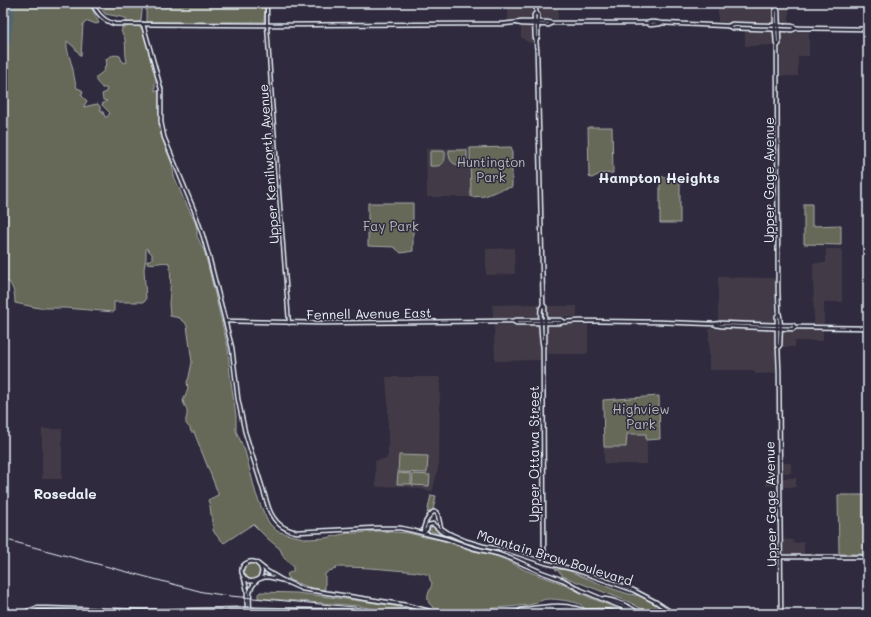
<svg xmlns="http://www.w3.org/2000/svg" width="871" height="617" viewBox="0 0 871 617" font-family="Mali,sans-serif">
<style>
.built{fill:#423b47}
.green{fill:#666758;stroke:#a7aca8}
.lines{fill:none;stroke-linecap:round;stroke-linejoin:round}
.river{stroke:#4e6579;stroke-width:3.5}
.tertiary-casing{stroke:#e8f1f8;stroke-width:5}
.secondary-casing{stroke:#e8f1f8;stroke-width:5.5}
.tertiary{stroke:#2f2a3d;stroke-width:2}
.secondary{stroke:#2f2a3d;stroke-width:2.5}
.rail{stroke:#e8f1f8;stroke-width:1}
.tertiary-bridge-casing{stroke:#e8f1f8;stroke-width:5;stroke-linecap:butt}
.tertiary-bridge{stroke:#2f2a3d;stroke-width:2}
.labels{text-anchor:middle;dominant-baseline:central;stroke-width:3;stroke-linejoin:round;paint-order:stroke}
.park-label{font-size:13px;fill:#b4bab8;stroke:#2f2a3d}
.street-label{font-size:13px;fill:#e8f1f8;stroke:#2f2a3d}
.neighbourhood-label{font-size:14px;font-weight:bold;fill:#e8f1f8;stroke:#2f2a3d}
</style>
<rect width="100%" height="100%" fill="#2f2a3d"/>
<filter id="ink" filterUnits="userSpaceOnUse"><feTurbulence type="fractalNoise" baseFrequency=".025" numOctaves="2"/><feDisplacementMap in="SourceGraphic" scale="8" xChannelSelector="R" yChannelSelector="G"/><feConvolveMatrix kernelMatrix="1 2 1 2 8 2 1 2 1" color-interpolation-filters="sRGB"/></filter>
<g filter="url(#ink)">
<g class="built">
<path d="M509,3H532V18L508,21V7L509,6Z"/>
<path d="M731,3H773V21L771,25L718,22V8L731,7Z"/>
<path d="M780,4H789V23H781Z"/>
<path d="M539,5H558V19H540Z"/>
<path d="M521,27H531L532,28L533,43H529L521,37Z"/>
<path d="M745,31L773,32L774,45L745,46Z"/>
<path d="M785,32H809V56H798V76H781V34Z"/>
<path d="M470,148L471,197H427L426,149Z"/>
<path d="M513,248L514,249L515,274L486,275V249Z"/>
<path d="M826,249H841L842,250V302H824V324H814L813,263H826Z"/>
<path d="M718,277L775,278V321L772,323L718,321Z"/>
<path d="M539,304V315L537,318H494L493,316L492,305Z"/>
<path d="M547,306H577V317H549L547,315Z"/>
<path d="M494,325H538L540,327V360L495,361Z"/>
<path d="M549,325H588V352L586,354H547V326Z"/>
<path d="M709,328L774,331L775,332L776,373L756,374L754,371L752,370H709Z"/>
<path d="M786,330H823V341H795V347H782V333Z"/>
<path d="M386,377H439L440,378L439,463L433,490L432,491L402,486L378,487L376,486L375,462L377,460L386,459L388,455V404Z"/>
<rect x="42" y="429" width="20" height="50"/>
<path d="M626,434H646V440H647V464H605L604,463V447H626Z"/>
<path d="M769,463H777V473L769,472Z"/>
<path d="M783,463H791V473H784L783,472Z"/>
<rect x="766" y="477" width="11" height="9"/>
<rect x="783" y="478" width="13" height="9"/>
<path d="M783,539L793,540V543L804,542V554L784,555Z"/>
</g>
<g class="green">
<path d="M3,3H89L99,23L96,24L88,21L83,24L81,56L74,47L67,41C66,50 70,57 72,66C74,73 74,80 77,88L82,90L83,93L81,94L82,96L87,101L84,106V107L92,105L98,104L100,107L101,111L103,112L105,117H107L110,113L102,105V104L107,101L103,100L102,94L104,93H105L107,89L106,88H102C100,84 95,83 96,77L104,71L105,66L107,64L106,59C110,56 114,54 120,56L122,61L126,63L127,62C125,55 126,48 125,40C125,37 122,34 121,31L122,30V27H127L126,18L105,14L97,3H143L141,20L137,26L142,28L157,82L155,83V91H159V117L161,135L166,149L172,164L174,176L182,195L195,222L197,229V236L205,253L228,348L230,374L236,416V431L245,451L256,494L266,518L270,524L277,531L286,534L308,539L326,538L348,533H356L379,531L408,533L424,537L441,540L473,551L493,555L509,561L525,570L543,577L561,583L591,598L606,604L628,614C622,614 618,612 612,610C603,607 595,608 586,610C584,608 582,605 579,604C574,601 555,599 549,599C541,599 536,604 529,605C511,607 493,608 474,610C467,611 461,615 454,614C447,613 432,609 429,603C425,596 431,590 432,583L430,580L429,575C418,571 405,571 394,570C375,568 356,567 337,567L336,569L329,571L325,574V589L323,590L308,587L289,580L287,574L293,571V566L284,558L280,549L267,538L253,524C243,530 234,537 224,543C220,539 215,535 213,530L210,506L208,500L218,495V493L194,432H191L190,428C182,422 188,418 187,411C186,407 184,405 183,401L188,388L187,382L189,377L192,362L187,326L185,322L182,321L180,318L170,316C170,312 169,308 169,304C170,289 172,276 169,263C161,261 156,265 147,263V261L152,259V254L146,248V258L144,269L146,300L144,302C134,302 124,302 114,302V312L65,308H39L15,303C15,295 14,289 9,282L5,281L3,283Z"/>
<path d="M146,3H265L264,22H146Z"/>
<path d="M588,127H612L613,173L600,174L592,178L589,177Z"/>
<path d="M511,147L512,149V187L500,190L485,196L471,197L470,148Z"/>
<path d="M449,150H466L467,151V166C455,166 448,163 449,150Z"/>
<path d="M431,151H445C446,164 442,167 430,166V152Z"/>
<path d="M661,177H679L680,178V223H660V178Z"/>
<path d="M368,203H413V251L401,253L394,247L368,246Z"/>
<path d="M804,204H812V226L841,225V245L804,244Z"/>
<path d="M659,396L660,439L646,440V434H627L626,447H604L603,400Z"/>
<path d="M399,455L428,456L427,473L398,472Z"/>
<path d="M398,473L411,474V484H397Z"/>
<path d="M413,474L430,475L429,486L412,485Z"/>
<path d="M431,495L436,496L433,510L427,513Z"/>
<path d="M838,495H868V554H839Z"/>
<path d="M433,525L442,535L456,539V540L431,531L429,530V527L430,526Z"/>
<circle cx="252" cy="572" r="9"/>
<path d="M555,569L567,570L613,589L629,594L642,596L670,614H649L642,609L629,602L562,576V574Z"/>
<path d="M260,592L297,593L369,602L394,606L427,614H402L359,606L258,598V594Z"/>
</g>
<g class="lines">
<path class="river" d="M3,55L8,43L13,3"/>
<defs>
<g id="tertiary">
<path d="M267,3V25L272,101L289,323"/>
<path d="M255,609L350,611L373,614"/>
<path d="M18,614L37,608H47L143,611L242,609"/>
</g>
<g id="secondary">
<path d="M92,3C97,13 103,21 115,24L267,25L466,24H503L522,22H548L551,23"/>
<path d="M536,3V13L538,15V37L536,40"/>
<path d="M777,3V8L778,11L779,44L777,46L778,291L779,313C782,321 780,336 780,345L778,347"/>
<path d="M777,8L775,11V29L776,44L777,46"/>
<path d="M536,13L534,15L535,38L536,40L537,51L543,305L545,307V342L543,346"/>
<path d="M517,23L522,24L549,25L551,23H647C652,21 656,22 661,23L728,26L732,24L792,26L797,28"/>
<path d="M648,23L650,25L660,24"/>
<path d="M143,24L161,89V122L164,137L194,210L203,236L209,257L232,348L238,399L245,432L269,509C274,522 284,530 297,532L376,528H400L410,530L447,539L473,548L498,554L512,559L541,572L563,580L581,590L607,601L630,610L635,614"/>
<path d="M728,26L732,28L792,30L797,28L868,29"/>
<path d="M543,305C542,306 542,307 541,308C540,312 541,342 543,346L544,562"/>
<path d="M779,313L777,316V345L778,347L779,371L781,614"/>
<path d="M225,321L322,323L505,321H513L516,323H560L563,322L580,321L660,322L714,324L721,323L780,325H793L795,327H797L868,328"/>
<path d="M513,321L516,320H561L563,321"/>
<path d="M716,325L721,326L793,329L795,327"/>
<path d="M424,532L427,529L428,525L433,524C439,528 441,535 450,534"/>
<path d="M423,533C423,526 427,517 433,512H436L438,515L441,528L450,534L466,541L483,546L510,551L546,563L573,569L633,590L656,602L674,614"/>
<path d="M781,557H868"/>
<path d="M258,564L267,571L282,580L302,589L406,605L440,614"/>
<path d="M244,578L247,590V614"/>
<path d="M605,599C613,600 633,607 638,614"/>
<path d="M521,610C546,606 568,602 592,614"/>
<path d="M588,611H609L617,614"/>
<path d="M216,614V610"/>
<path d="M250,614C250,606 248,597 251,589C253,583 259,580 261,575C264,567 256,560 249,562C246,563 243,565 242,568C241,571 242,575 244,577C250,586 259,578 266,577C272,577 276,579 281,580"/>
<path d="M500,614L558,608L572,609L586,614"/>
</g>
</defs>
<use href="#tertiary" class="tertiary-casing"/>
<use href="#secondary" class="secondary-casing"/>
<use href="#tertiary" class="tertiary"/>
<use href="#secondary" class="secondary"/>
<path class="rail" d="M3,539L203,592L230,596L354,607L395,614"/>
<defs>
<path id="tertiary-bridge" d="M242,609H255"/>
</defs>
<use href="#tertiary-bridge" class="tertiary-bridge-casing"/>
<use href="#tertiary-bridge" class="tertiary-bridge"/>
</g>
</g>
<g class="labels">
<g class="park-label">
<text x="491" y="161">Huntington<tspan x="491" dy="15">Park</tspan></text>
<text x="391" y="225">Fay Park</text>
<text x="641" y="408">Highview<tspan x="641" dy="15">Park</tspan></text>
</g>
<g class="street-label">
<text transform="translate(268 164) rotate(-94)">Upper Kenilworth Avenue</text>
<text transform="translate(768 180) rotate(-90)">Upper Gage Avenue</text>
<text transform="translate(369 313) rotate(-1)">Fennell Avenue East</text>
<text transform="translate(533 454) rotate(-90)">Upper Ottawa Street</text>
<text transform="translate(770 504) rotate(-91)">Upper Gage Avenue</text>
<text transform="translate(555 557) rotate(17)">Mountain Brow Boulevard</text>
</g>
<g class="neighbourhood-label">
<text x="659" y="177">Hampton Heights</text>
<text x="65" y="493">Rosedale</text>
</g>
</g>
<rect width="871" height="617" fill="none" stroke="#2f2a3d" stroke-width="16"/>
<rect x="8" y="8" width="855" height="601" fill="none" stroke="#e8f1f8" stroke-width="1.5" filter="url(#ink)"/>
</svg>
